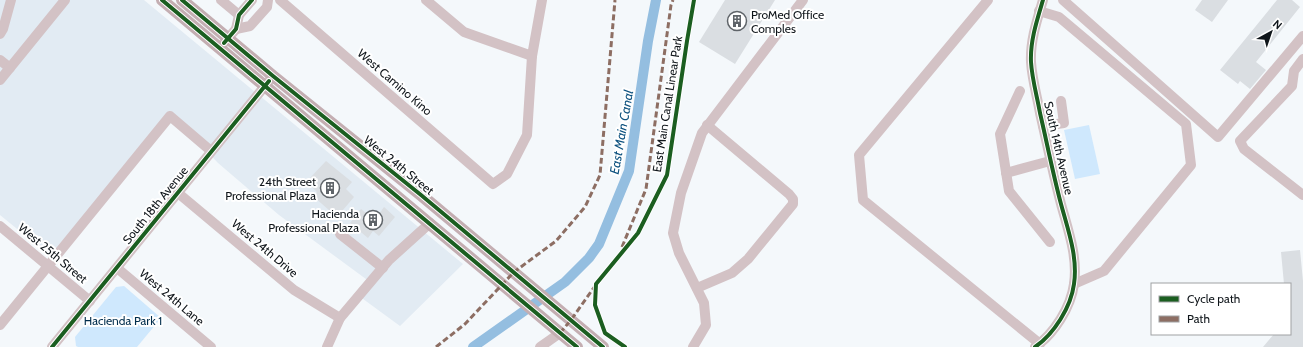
<svg xmlns="http://www.w3.org/2000/svg" width="1303" height="347" viewBox="0 0 1303 347" font-family="Cabin,sans-serif">
<style>
.built{fill:#e2ebf3}
.green{fill:#cfe8fd}
.lines{fill:none;stroke-linecap:round;stroke-linejoin:round}
.canal{stroke:#94bee0;stroke-width:10}
.building{fill:#dadee2}
.minor{stroke:#d3c2c5;stroke-width:10}
.major{stroke:#c4aeb2;stroke-width:12}
.quiet{stroke:#8d6e63;stroke-width:3;stroke-dasharray:6 3;stroke-linecap:butt}
.cycleway-casing{stroke:#fff;stroke-width:6}
.cycleway{stroke:#1b5e20;stroke-width:4}
.labels{text-anchor:middle;dominant-baseline:central;stroke-width:4;stroke-linejoin:round;paint-order:stroke}
.poi-label{font-size:12px;fill:#0f151a;stroke:#fff;text-anchor:end}
.street-label{font-size:12px;fill:#0f151a;stroke:#fff}
.park-label{font-size:12px;fill:#002d4c;stroke:#fff}
.water-label{font-size:13px;font-style:italic;fill:#0e527f;stroke:#fff}
</style>
<rect width="100%" height="100%" fill="#f4f8fb"/>
<path class="built" d="M0,0H144L463,264L400,326L359,296L370,282L279,215L218,163L202,146L168,118L54,259L0,215Z"/>
<g class="green">
<path d="M1089,125L1100,174L1075,179L1064,130Z"/>
<path d="M124,286L161,318L137,347H78L76,346L75,337L116,287Z"/>
</g>
<g class="lines">
<path class="canal" d="M473,347L565,282L589,258L599,244L629,171L648,41L656,0"/>
</g>
<g class="building">
<path d="M725,0H775L735,64L699,42Z"/>
<path d="M1202,0H1228L1212,22L1195,10Z"/>
<path d="M1277,0H1292L1300,7L1256,62L1266,70L1250,89L1240,81L1238,84L1220,70Z"/>
<path d="M326,161L352,182L346,189L354,197L337,217L314,197L317,192L312,187L315,183L310,178Z"/>
<path d="M384,207L395,217L379,236L373,231L368,238L350,223L361,209L367,214L372,209L379,214Z"/>
<path d="M1300,250L1303,281V347H1263L1274,334H1290V284H1284L1281,252Z"/>
</g>
<g class="lines">
<g class="minor">
<path d="M221,0L239,15"/>
<path d="M280,0L493,184L507,174L527,135L532,56L542,0"/>
<path d="M426,0L464,32L532,56"/>
<path d="M988,0L859,155L863,200L1040,344"/>
<path d="M1063,0L1218,137L1303,36"/>
<path d="M1039,11L1059,17L1186,124L1191,165L1104,271L1074,284"/>
<path d="M236,29L250,26L267,7L268,0"/>
<path d="M0,34L3,29L11,0"/>
<path d="M223,44L236,29L239,15L252,0"/>
<path d="M1303,59L1294,71L1292,86L1240,141L1244,149L1303,195"/>
<path d="M0,60L10,68"/>
<path d="M0,80L65,0"/>
<path d="M1020,91L1000,134L1009,191L1050,242"/>
<path d="M1043,126L1064,123L1061,101"/>
<path d="M1006,173L1050,161"/>
<path d="M178,193L294,290L340,318"/>
<path d="M0,226L90,301"/>
<path d="M340,234L383,268"/>
<path d="M117,268L211,347"/>
<path d="M697,288L732,273L748,259L793,204V199L789,194L707,125"/>
<path d="M0,325L170,116L211,151"/>
<path d="M52,347L273,76"/>
<path d="M327,347L340,318L389,260L430,223"/>
<path d="M540,347L560,333"/>
<path d="M693,347L706,325L704,303L679,253L673,233L681,193L702,133L803,0"/>
<path d="M1035,347C1054,334 1071,307 1074,284C1078,257 1068,230 1061,204C1053,174 1047,143 1040,113C1037,96 1032,79 1031,62C1030,41 1037,20 1043,0"/>
</g>
<g class="major">
<path d="M162,0L577,347"/>
<path d="M182,0L273,76L421,195L603,347"/>
</g>
<g class="quiet">
<path d="M622,247L646,189L671,5L673,0"/>
<path d="M560,333L571,320L595,286"/>
<path d="M436,347L465,324L514,272L556,241L585,207L600,175L615,0"/>
</g>
<defs>
<g id="cycleway">
<path d="M162,0L577,347"/>
<path d="M182,0L273,76L421,195L603,347"/>
<path d="M224,43L236,29L239,15L252,0"/>
<path d="M52,347L269,81"/>
<path d="M625,347L605,333L595,305L596,284L638,233L667,175L687,41L694,0"/>
<path d="M1035,347C1054,334 1071,307 1074,284C1078,257 1068,230 1061,204C1053,174 1047,143 1040,113C1037,96 1032,79 1031,62C1030,41 1037,20 1043,0"/>
</g>
</defs>
<use href="#cycleway" class="cycleway-casing"/>
<use href="#cycleway" class="cycleway"/>
</g>
<defs>
<symbol id="building-ring" viewBox="-11 -11 22 22"><circle r="9.5" fill="#fff" stroke="#5f6469" stroke-width="1.5"/><path d="M-4-6H4V6H1V3H-1V6H-4ZM-2.5-4.3h1.7v1.8h-1.7ZM.8-4.3h1.7v1.8H.8ZM-2.5-1h1.7V.8h-1.7ZM.8-1h1.7V.8H.8Z" fill="#5f6469"/></symbol>
</defs>
<g fill-rule="evenodd">
<use href="#building-ring" x="726" y="10" width="22" height="22"/>
<use href="#building-ring" x="319" y="177" width="22" height="22"/>
<use href="#building-ring" x="362" y="209" width="22" height="22"/>
</g>
<g class="labels">
<g class="poi-label">
<text x="751" y="14" text-anchor="start">ProMed Office<tspan x="751" dy="14">Comples</tspan></text>
<text x="316" y="181">24th Street<tspan x="316" dy="14">Professional Plaza</tspan></text>
<text x="359" y="213">Hacienda<tspan x="359" dy="14">Professional Plaza</tspan></text>
</g>
<g class="street-label">
<text transform="translate(395 82) rotate(41)">West Camino Kino</text>
<text transform="translate(667 104) rotate(-81)">East Main Canal Linear Park</text>
<text transform="translate(1059 148) rotate(77)">South 14th Avenue</text>
<text transform="translate(399 165) rotate(39)">West 24th Street</text>
<text transform="translate(155 205) rotate(-51)">South 18th Avenue</text>
<text transform="translate(265 248) rotate(40)">West 24th Drive</text>
<text transform="translate(53 253) rotate(40)">West 25th Street</text>
<text transform="translate(172 297) rotate(40)">West 24th Lane</text>
</g>
<g class="park-label">
<text x="123" y="320">Hacienda Park 1</text>
</g>
<g class="water-label">
<text transform="translate(621 132) rotate(-80)">East Main Canal</text>
</g>
</g>
<rect x="1151" y="283" width="140" height="52" fill="#ffffff" stroke="#9fa1a3"/>
<rect x="1159" y="296" width="20" height="6" fill="#1b5e20" stroke="#9fa1a3"/>
<text x="1187" y="303" font-size="12" fill="#0f151a">Cycle path</text>
<rect x="1159" y="316" width="20" height="6" fill="#8d6e63" stroke="#9fa1a3"/>
<text x="1187" y="323" font-size="12" fill="#0f151a">Path</text>
<g transform="translate(1271 32) rotate(40)" stroke="#ffffff" stroke-width="3" paint-order="stroke">
<path d="M0-3L7 15L0 10L-7 15Z" fill="#0f151a"/>
<text y="-6" font-size="11" font-weight="bold" text-anchor="middle" fill="#0f151a">N</text>
</g>
</svg>
